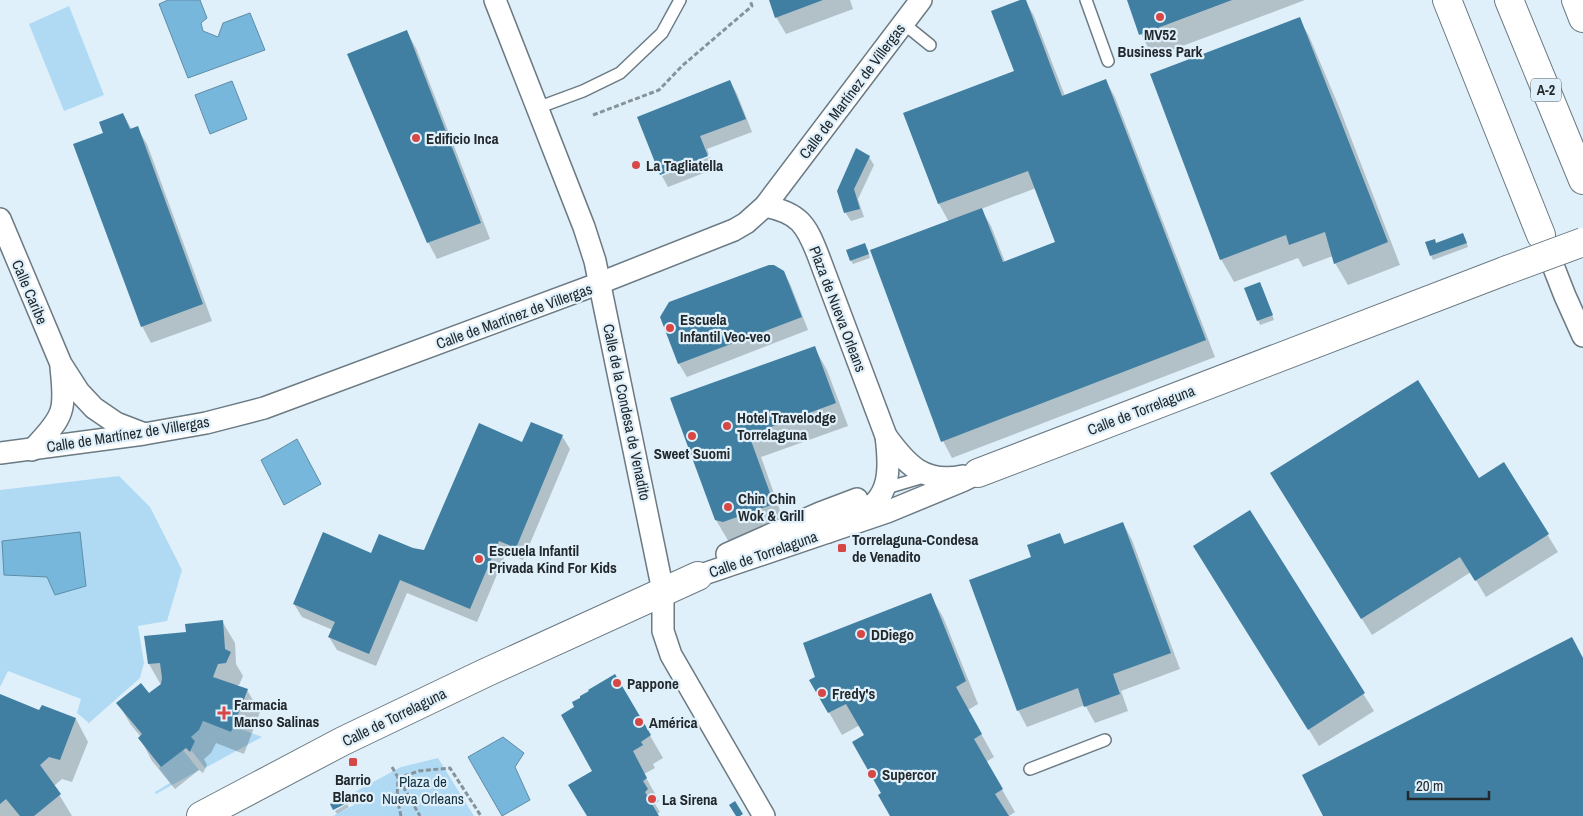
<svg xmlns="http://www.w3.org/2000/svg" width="1583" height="816" viewBox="0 0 1583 816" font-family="'Archivo Narrow',sans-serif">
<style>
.green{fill:#b0daf4}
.water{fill:#78b7dc;stroke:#5e8ca7}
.shadow{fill:#0003;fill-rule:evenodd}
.building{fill:#407fa1}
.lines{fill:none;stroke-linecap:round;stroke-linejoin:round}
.lane-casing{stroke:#6b7a83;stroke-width:14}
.street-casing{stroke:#6b7a83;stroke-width:24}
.secondary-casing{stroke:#6b7a83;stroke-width:30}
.highway-casing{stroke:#6b7a83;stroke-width:30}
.path{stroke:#87939a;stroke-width:3;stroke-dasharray:5 2.5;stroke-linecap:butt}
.lane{stroke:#fff;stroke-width:11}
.street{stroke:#fff;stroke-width:21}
.secondary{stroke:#fff;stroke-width:28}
.highway{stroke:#fff;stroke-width:28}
.secondary-bridge-casing{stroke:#6b7a83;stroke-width:30;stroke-linecap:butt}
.secondary-bridge{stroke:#fff;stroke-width:28}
.poi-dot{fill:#d64745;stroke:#dff0fa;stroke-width:2}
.labels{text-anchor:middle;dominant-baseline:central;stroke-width:4.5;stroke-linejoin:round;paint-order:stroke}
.shield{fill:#dff0fa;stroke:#5b646a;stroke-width:1}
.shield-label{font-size:14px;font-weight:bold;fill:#22282c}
.poi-label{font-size:15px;font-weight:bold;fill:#22282c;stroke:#dff0fa;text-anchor:start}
.street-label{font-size:15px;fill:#22282c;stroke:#dff0fa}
.park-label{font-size:15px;fill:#143141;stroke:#dff0fa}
</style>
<rect width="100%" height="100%" fill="#dff0fa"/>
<g class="green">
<path d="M69,6L104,95L64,111L29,24Z"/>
<path d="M119,476L150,507L182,570L167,621L138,626L144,663L140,678L89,723L77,713L81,699L8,671L0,687V490Z"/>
<path d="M203,721L231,732L233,726L262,737L205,768L191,750L195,741L191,737L199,730Z"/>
<path d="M183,750L199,770L156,794L155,792L170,783L159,768Z"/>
<path d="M438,758L474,816H333L354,805L349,795L401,767Z"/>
</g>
<g class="water">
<path d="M168,0H200L207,18L201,23L203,31L218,37L223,23L250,13L265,50L188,78L159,4Z"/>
<path d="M232,81L247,119L210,134L195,95Z"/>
<path d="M297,439L321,484L284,505L261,460Z"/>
<path d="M80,532L86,586L55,595L47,577L4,575L2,541Z"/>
<path d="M503,737L524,753L515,767L530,800L502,816L468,757Z"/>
</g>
<g class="shadow">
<path d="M770,0H850L853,9L786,34L776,17Z"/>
<path d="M1023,0H1025L1034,16L1065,96L1106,81L1115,97L1215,357L952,458L943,441L949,222L939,204L905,114L1016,72ZM1036,188L1056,242L1005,262L991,226L981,209Z"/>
<path d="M1128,0H1305L1153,57L1141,34Z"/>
<path d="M1299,19L1309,36L1339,107L1400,265L1348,285L1335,263L1333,256L1303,267L1298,258L1234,282L1221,259Z"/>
<path d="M407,32L416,48L490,239L437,259L428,242Z"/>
<path d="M730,81L737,94L752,132L707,149L709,154L661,173Z"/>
<path d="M123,114L132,130L137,128L147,144L212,321L151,343L142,326L104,133Z"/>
<path d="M710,157L714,169L668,187L662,176Z"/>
<path d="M869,157L874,165L858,199L864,217L851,221L845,212L839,191Z"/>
<path d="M1465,238L1468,247L1433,260L1426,243L1436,244Z"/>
<path d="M867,248L870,258L853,264L851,261Z"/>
<path d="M784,272L791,286L808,330L687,377L679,364L662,317Z"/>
<path d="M1262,287L1274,320L1260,325L1246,288Z"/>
<path d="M814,347L827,370L848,426L761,457L786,527L729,542L716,520L672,399Z"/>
<path d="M562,436L570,449L523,560L506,553L477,622L407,593L376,666L337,650L329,637L333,630L302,617L294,604L371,554L413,550L424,551L523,444Z"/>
<path d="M1503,463L1558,552L1486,597L1471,572L1372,635L1281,490L1478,479Z"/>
<path d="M1249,512L1374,711L1319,746L1205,563Z"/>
<path d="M1123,523L1132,540L1180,669L1121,691L1128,711L1095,723L1085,705L1027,727L1018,710L1033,558L1060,535L1065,544Z"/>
<path d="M930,595L943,617L978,704L968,710L994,757L986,762L1015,812L1009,816H891L866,736L860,725L842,735L811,681Z"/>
<path d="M222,621L235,643L236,664L243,676L239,685L234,686L247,690L260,712L244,754L216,743L211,753L204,759L207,765L203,773L199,770L175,789L152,761L140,738L141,737L131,725L118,703L149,694L161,685L149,664L145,637L187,633Z"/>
<path d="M615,675L663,758L653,764L655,768L644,774L659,801L655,804L660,812L657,814L658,816H588L594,771L575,707Z"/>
<path d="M0,696L40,712L42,707L76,719L88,742L72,782L62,779L54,786L72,816H0Z"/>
<path d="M347,804L349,807L337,814L335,811Z"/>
</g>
<g class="building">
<path d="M769,0H823L775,18Z"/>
<path d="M1020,0H1026L1062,96L1106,79L1206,340L941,442L870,250L982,208L1003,262L1055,242L1028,171L938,204L903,113L1014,71L991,11Z"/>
<path d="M1127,0H1232L1139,35Z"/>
<path d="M1300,17L1388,242L1334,264L1325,232L1289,245L1286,235L1220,260L1150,74Z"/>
<path d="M407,30L481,223L427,243L347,54Z"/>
<path d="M730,80L746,119L700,136L708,156L660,175L637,117Z"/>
<path d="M123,113L130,129L138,126L203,304L141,327L73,144L103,133L99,122Z"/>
<path d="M856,148L870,156L854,189L860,209L844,213L837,191Z"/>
<path d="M1463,233L1467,243L1430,256L1425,242L1435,239L1436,243Z"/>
<path d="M865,243L869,254L850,261L846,250Z"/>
<path d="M769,265H774L784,271L802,317L678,364L660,317L669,302Z"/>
<path d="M1260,282L1273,315L1257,321L1244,288Z"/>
<path d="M815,346L836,403L749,435L774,504L723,522L715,520L670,398Z"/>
<path d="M1418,380L1479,478L1504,462L1549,534L1475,581L1460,557L1361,619L1270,473Z"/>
<path d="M531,422L563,435L516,548L499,541L470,609L400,580L369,654L328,637L335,622L293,604L323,532L371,553L379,534L413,548L424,550L479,423L522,442Z"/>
<path d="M1250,510L1365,693L1308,730L1193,546Z"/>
<path d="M1123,522L1171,653L1113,674L1120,694L1084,707L1078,688L1017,711L969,580L1031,557L1027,545L1060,533L1064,544Z"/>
<path d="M931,593L966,681L956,687L982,734L974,739L1003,789L995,794L1009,816H890L878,795L881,793L852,742L864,735L846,704L828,713L809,680L815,677L803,643Z"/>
<path d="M223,620L225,649L231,652L226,663L218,664L213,677L248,689L231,732L203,721L199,730L191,737L195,741L190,752L186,748L161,767L138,738L142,734L116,703L141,683L149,693L161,684L162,678L160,663L148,664L144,636L186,632L185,624Z"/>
<path d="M1572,637L1583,658V816H1323L1302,775Z"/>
<path d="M615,674L651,735L641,742L643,745L633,751L647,778L643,781L648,789L645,792L659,816H587L568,785L592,771L561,715L574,707L572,702L580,698V696L589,691L588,690Z"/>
<path d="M0,694L39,710L42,705L76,718L60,760L49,757L40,765L61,794L34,816H20L6,799L0,804Z"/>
<path d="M344,797L347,803L333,810L330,804Z"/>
<path d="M735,801L743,814L740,816H736L729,805Z"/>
</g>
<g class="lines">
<defs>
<g id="lane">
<path d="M1086,0L1108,61"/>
<path d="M904,24L930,45"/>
<path d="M537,108L583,91L620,73L662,33L680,0"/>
<path d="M883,489L927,476"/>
<path d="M1030,769L1105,740"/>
</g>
<g id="street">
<path d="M495,0L584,227L595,261L663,591V631L671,655L764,816"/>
<path d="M765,206C799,213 806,224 818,255L886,436C890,467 892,500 858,514C846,518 835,521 828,532"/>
<path d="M0,219L61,364L79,392L94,408L116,423L142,433"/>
<path d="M1543,240L1565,296L1583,336"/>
<path d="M886,436C907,465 924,484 963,476"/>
<path d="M32,450C41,440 57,425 61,411C65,399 62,379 61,367"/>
<path d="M0,453L144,434L206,423L264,408L600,283L734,230L746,223L765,206L921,0"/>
<path d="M727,554L820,513L857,499"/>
<path d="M698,576L887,512L962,481L978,473"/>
</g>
<g id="secondary">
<path d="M978,473L1507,270"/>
<path d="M201,816L343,741L485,673L698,576"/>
</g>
<g id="highway">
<path d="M1447,0L1541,235"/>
<path d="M1509,0L1583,180"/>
<path d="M1576,0L1583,18"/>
</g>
</defs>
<use href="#lane" class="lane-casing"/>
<use href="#street" class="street-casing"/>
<use href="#secondary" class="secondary-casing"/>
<use href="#highway" class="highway-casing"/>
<g class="path">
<path d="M593,115L659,90L682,66L752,6L750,0"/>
<path d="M392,767L420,816"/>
<path d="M401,816L397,798L398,778L419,771L450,768L481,816"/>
</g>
<use href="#lane" class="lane"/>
<use href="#street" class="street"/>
<use href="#secondary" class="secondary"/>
<use href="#highway" class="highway"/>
<defs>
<path id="secondary-bridge" d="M1507,270L1583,242"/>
</defs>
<use href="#secondary-bridge" class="secondary-bridge-casing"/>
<use href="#secondary-bridge" class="secondary-bridge"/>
</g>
<g class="poi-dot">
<circle cx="1160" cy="17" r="5"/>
<circle cx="416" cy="138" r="5"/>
<circle cx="636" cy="165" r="5"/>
<circle cx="670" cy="328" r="5"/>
<circle cx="727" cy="426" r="5"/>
<circle cx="692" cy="436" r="5"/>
<circle cx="728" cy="507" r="5"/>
<rect x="837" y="543" width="10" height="10" rx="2.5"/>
<circle cx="479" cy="559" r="5"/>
<circle cx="861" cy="634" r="5"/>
<circle cx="617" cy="683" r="5"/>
<circle cx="822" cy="693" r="5"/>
<path d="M221.5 705.5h5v5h5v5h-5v5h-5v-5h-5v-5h5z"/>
<circle cx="639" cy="722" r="5"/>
<rect x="348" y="757" width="10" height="10" rx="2.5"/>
<circle cx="872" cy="774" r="5"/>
<circle cx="652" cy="799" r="5"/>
</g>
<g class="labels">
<rect class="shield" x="1531" y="78.5" width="30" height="23" rx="4"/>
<g class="shield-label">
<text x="1546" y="90">A-2</text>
</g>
<g class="poi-label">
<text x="1160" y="34" text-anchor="middle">MV52<tspan x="1160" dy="17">Business Park</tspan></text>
<text x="426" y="138">Edificio Inca</text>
<text x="646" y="165">La Tagliatella</text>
<text x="680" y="319">Escuela<tspan x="680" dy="17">Infantil Veo-veo</tspan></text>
<text x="737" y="417">Hotel Travelodge<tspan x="737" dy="17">Torrelaguna</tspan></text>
<text x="692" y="453" text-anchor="middle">Sweet Suomi</text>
<text x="738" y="498">Chin Chin<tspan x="738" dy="17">Wok &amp; Grill</tspan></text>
<text x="852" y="539">Torrelaguna-Condesa<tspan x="852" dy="17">de Venadito</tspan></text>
<text x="489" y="550">Escuela Infantil<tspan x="489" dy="17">Privada Kind For Kids</tspan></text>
<text x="871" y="634">DDiego</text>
<text x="627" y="683">Pappone</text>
<text x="832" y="693">Fredy's</text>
<text x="234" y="704">Farmacia<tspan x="234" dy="17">Manso Salinas</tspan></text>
<text x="649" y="722">América</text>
<text x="882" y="774">Supercor</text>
<text x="353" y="779" text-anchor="middle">Barrio<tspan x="353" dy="17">Blanco</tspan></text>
<text x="662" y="799">La Sirena</text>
</g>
<g class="street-label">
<text transform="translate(852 91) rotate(-53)">Calle de Martínez de Villergas</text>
<text transform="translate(30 292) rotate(67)">Calle Caribe</text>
<text transform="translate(838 309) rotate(69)">Plaza de Nueva Orleans</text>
<text transform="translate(514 316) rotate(-20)">Calle de Martínez de Villergas</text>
<text transform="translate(1141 410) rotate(-21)">Calle de Torrelaguna</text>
<text transform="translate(627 412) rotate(78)">Calle de la Condesa de Venadito</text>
<text transform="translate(128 434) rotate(-9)">Calle de Martínez de Villergas</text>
<text transform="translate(763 554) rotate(-19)">Calle de Torrelaguna</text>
<text transform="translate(394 717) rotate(-26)">Calle de Torrelaguna</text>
</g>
<g class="park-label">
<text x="423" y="781">Plaza de<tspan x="423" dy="17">Nueva Orleans</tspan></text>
</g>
</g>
<path d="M1408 791v8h81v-8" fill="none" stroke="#22282c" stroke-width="2.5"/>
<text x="1416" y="791" font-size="15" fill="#22282c" stroke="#dff0fa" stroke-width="4" paint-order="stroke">20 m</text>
</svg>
